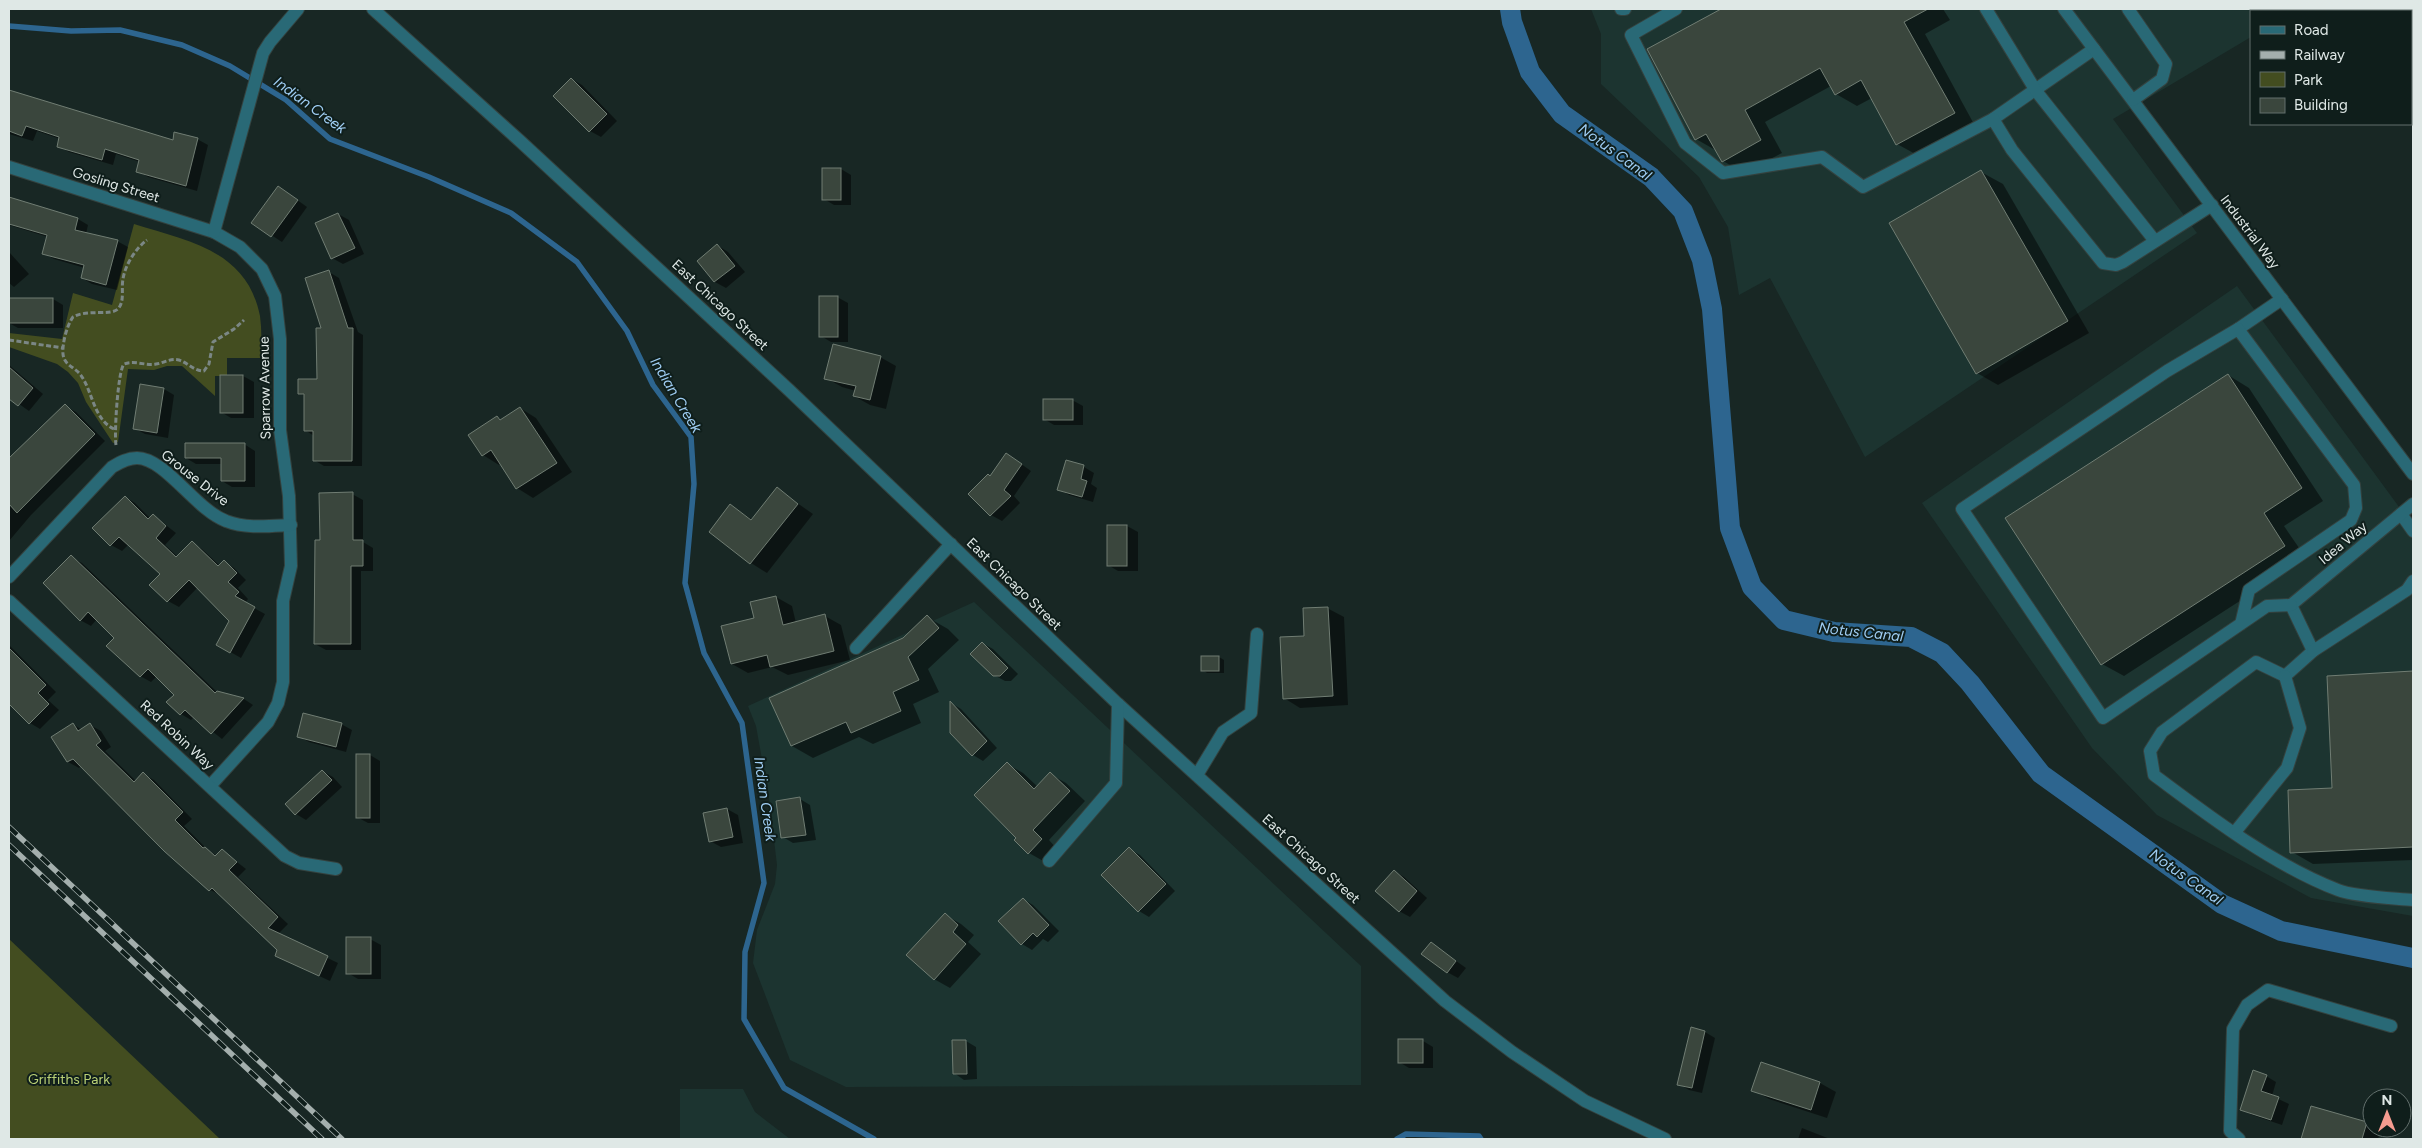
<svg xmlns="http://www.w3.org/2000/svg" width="2422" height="1148" viewBox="0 0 2422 1148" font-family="Figtree,sans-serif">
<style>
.built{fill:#1c3430}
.green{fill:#434d20}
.shadow{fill:#0007}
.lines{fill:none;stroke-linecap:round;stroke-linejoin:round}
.stream{stroke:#2d658f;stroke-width:5.5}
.canal{stroke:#2d658f;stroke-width:20}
.building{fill:#3a463d;stroke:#707d73}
.minor-casing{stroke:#34423f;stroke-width:14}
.path{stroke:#7b8785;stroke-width:3;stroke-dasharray:5 2.5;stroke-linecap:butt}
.minor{stroke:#296976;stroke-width:12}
.rail-casing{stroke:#a4afad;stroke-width:5.5}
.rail{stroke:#0f1e1b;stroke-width:4;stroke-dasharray:11;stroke-linecap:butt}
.labels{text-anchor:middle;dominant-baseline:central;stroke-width:4;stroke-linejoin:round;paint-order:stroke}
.street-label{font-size:14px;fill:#dfe8e6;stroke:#0f1e1b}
.park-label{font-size:14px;fill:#bad176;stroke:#0f1e1b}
.water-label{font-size:15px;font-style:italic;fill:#9fcdf3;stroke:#0f1e1b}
</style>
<rect width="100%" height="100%" fill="#182724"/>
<g class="built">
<path d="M1591,9H2298L2294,11H2251V37L2113,119L2197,233L1865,457L1770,278L1739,295L1728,227L1699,177L1601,84V34Z"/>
<path d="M2237,286L2413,526V916L2311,898L2157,815L2092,748L1922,503Z"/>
<path d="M974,602L1361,966V1085L846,1087L790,1060L753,963L757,930L775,884L777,865L769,798L756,726L748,706Z"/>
<path d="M680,1089H743L755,1112L790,1139H680Z"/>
</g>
<g class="green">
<path d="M134,224C188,241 247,250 260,316C262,330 261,344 262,358H227V376H215V396L182,366H167L154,370L128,369L118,442L113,443L86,402L78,383L68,372L57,364L9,347V333L62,339L73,293L112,305Z"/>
<path d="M9,939L220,1139H9Z"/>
</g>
<g class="shadow">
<path d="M1724,9H1943L1950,20L1925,34L1975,126L1919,156L1897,144L1872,98L1857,106L1836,94L1831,86L1765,122L1782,153L1744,173L1723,161L1717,151L1696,139L1649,50Z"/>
<path d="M571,79L582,85L617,121L601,137L590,131Z"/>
<path d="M9,91L173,142L197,139L208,145L197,191L148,177L137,171L140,162L116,154L113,165L69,152L58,146L60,139L37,131L33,141L9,134Z"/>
<path d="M841,169L851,175V205H834L824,199Z"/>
<path d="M1981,172L2003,184L2089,333L1998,385L1977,373Z"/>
<path d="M289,194L307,207L282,242L253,223Z"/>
<path d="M9,198L78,219L88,225L86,234L117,241L128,247L117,290L92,284L82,278L85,268L54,259L43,253L48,237L9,225Z"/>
<path d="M338,214L349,220L364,254L343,264L332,258Z"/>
<path d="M717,245L728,252L745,272L726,288L715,282L698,261Z"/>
<path d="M9,252L29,274L14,287L9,283Z"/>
<path d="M329,272L339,278L358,332L363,335L362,466H324L314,460V436L305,430V396L300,393L318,380Z"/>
<path d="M837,297L848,303V342H831L821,336Z"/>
<path d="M9,299H53L63,305V328H18L9,323Z"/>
<path d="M880,357L896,366L886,409L870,405L854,396L856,391L842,387L826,378Z"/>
<path d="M9,365L43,394L29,411L9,397Z"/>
<path d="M2228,375L2249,388L2323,501L2284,526L2306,558L2124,676L2102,664Z"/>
<path d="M221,376H243L254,382V418H231L221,412Z"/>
<path d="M141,385L164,389L174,395L168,438L145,434L134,428Z"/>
<path d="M1072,400L1083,406V425H1054L1044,419Z"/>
<path d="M65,406L76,412L105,441L31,515L9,541V461Z"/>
<path d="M520,408L536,418L572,472L533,498L517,488L501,463L499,465L483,455L497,417L502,420Z"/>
<path d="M244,444L255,451V487H232L222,481V464H196L186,458Z"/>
<path d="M1017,461L1031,471L1014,496L1020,503L1002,521L991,515L970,494Z"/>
<path d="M1066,462L1084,467L1094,473L1091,484L1097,488L1093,502L1069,495L1058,489Z"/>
<path d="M777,489L813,514L767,573L751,563L710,532L731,506L753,520Z"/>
<path d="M352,494L363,500V542L373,548V571H361V650H326L315,644L321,542Z"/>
<path d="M125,497L135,503L150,518L153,515L176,533L165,545L178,557L192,543L202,549L220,566L224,562L234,568L246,580L238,588L248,599L245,603L265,614L241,658L218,645L231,621L198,587L179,607L168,601L151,584L162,574L129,544L122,551L111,545L94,528Z"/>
<path d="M1108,526H1127L1138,532V571H1118L1108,565Z"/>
<path d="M71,557L82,563L217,692L244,699L253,705L222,739L194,717L191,720L181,714L168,702L176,695L157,676L151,682L140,676L116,638L97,619L91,626L80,620Z"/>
<path d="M776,597L792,606L796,623L825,616L841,625L850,660L788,675L772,667L748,673L732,664L755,619Z"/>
<path d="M1327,608L1344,617L1348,705L1300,708L1284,698L1306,637Z"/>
<path d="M927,617L948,629L959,640L928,669L939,692L913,704L921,723L873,744L859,737L813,758L792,746L771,699L904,639Z"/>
<path d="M982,643L993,649L1018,674L1011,681H1005L994,675Z"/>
<path d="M9,645L56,692L48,700L59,710L40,729L30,723L9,702V698L17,689L9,681Z"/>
<path d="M1219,657L1224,660V673H1207L1203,670Z"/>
<path d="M2413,673V860L2313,864L2292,852L2334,789L2329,677Z"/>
<path d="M951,703L961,709L997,748L983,761L973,755Z"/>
<path d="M73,724L82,730L90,725L101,731L111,747L105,751L136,781L143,774L154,780L192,819L184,826L208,850L217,856L223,851L246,869L238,877L288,924L278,934L338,963L330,981L276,956L279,950L221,895L210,890L165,851L81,766L79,768L68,762L53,737Z"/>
<path d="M341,724L352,730L346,752L309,742L298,736Z"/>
<path d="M370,755L380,761V823H368L357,817Z"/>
<path d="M1007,764L1023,773L1038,787L1050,774L1066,783L1085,801L1049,840L1057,849L1045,862L1029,853L1018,838Z"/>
<path d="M322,771L333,777L342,787L306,820L296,814Z"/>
<path d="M800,799L810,805L816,840L793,843L783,837Z"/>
<path d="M727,809L738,815L743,843L721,847L710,841Z"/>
<path d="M1129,849L1140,855L1175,891L1149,917L1139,911Z"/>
<path d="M1394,871L1404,877L1427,898L1410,917L1399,911Z"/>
<path d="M1023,899L1033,905L1059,931L1048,942L1043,939L1032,950L1022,944Z"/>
<path d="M945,915L961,924L974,935L968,942L981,954L950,988L934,979Z"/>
<path d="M370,939L381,945V979H358L348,973Z"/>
<path d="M1431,943L1466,968L1458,978L1447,972Z"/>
<path d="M1692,1029L1705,1032L1715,1038L1702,1093L1689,1090L1679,1084Z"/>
<path d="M966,1041L976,1047L977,1079L964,1080L954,1073Z"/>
<path d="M1423,1041L1433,1047V1068H1409L1399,1062Z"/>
<path d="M1761,1064L1820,1083L1836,1092L1827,1118L1769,1099L1753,1090Z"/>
<path d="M2266,1076L2276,1082L2272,1096L2289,1104L2282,1125L2252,1115L2241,1109Z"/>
<path d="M2366,1124L2380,1132L2378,1139L2302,1138Z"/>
<path d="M1802,1128L1830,1139H1798Z"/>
</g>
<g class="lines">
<g class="stream">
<path d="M9,26L71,31L120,30L182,45L230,66L286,100L330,139L429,177L511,213L577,262L627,331L653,385L691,437L694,484L685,583L704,653L742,723L764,883L745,952L744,1019L784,1088L874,1139"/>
<path d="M1397,1139L1406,1134L1479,1136L1481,1139"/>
</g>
<path class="canal" d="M1510,9L1512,22L1530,72L1562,114L1651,177L1683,211L1702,260L1712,309L1730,528L1752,587L1784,620L1834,632L1911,637L1942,653L1970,683L2041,774L2222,904L2281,931L2413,958"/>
</g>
<g class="building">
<path d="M1721,9H1928L1904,22L1955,113L1896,145L1861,80L1835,95L1820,68L1745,110L1761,140L1722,162L1706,134L1695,140L1647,49Z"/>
<path d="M571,78L607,114L589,132L553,96Z"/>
<path d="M9,90L173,140L174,132L198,138L186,186L136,172L139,160L105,149L102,160L57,147L59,137L26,126L22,136L9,131Z"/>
<rect x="822" y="168" width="19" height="32"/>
<path d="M1981,170L2068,321L1976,374L1889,223Z"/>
<path d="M278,186L298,200L271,237L251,223Z"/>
<path d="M9,197L78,218L75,230L118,240L106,285L81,278L84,265L42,254L47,235L9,224Z"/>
<path d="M338,213L355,248L331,259L315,223Z"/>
<path d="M717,244L735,266L714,282L697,261Z"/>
<path d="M329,270L348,328H353L352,461H313V431H304V394H298V379H317L316,328H321L305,278Z"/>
<rect x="819" y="296" width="19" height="41"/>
<rect x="9" y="298" width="44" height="25"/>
<path d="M833,344L881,356L870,400L853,396L856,386L824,379Z"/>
<path d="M9,367L33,388L18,406L9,399Z"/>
<path d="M2228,374L2302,488L2264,513L2285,546L2101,665L2005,518Z"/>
<rect x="220" y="375" width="23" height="38"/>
<path d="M140,384L164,388L157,433L133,429Z"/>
<rect x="1043" y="399" width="30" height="21"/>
<path d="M65,404L95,434L17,513L9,504V458Z"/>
<path d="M520,407L557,463L516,489L491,450L482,456L468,435L497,416L500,420Z"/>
<path d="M185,443H245V481H221V458H185Z"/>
<path d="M1006,453L1022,464L1004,490L1011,496L990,516L968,494L988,474L990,476Z"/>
<path d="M1066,460L1084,465L1081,479L1087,481L1082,497L1057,490Z"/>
<path d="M777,487L798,504L750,564L709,532L730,504L751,520Z"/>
<path d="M353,492V540H363V566H351V644H314L315,540H320L319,493Z"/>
<path d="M125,496L148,519L153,514L166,526L156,538L176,557L192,541L218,566L224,560L237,573L228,582L239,592L235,596L255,607L230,653L216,645L229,621L189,580L167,602L149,585L160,574L119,537L110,546L92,528Z"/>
<rect x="1107" y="525" width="20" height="41"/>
<path d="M71,555L215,693L217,691L244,698L211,734L185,710L180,715L166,702L174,695L148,669L140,677L106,646L114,638L88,612L80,621L43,583Z"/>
<path d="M776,596L783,625L825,614L834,651L770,667L767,655L731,664L721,626L754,618L750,602Z"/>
<path d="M1328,607L1333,696L1283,699L1280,637L1304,636L1303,608Z"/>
<path d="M927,615L939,628L908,657L919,680L893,692L901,711L851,733L846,722L791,746L769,698L903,638Z"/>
<path d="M982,642L1008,668L1000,676H993L970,654Z"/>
<path d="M9,648L46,685L38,693L49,704L29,724L9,704Z"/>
<rect x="1201" y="656" width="18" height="15"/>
<path d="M2413,671V847L2290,853L2288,790L2332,788L2327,676Z"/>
<path d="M950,701L987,741L972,756L950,733Z"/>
<path d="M303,713L342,723L336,747L297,737Z"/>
<path d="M73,723L78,731L90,723L101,741L96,745L134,782L143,772L183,812L175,820L203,848L205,847L215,856L222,849L237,862L229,870L278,917L268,928L328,956L319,976L275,956L277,950L212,888L209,891L164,851L73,759L67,762L51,737Z"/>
<rect x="356" y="754" width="14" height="64"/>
<path d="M1007,762L1034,789L1050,772L1070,791L1033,830L1042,839L1028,854L1014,840L1016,838L974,795Z"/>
<path d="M322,770L332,780L295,815L285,804Z"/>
<path d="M800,797L806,835L781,838L776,801Z"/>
<path d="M727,808L733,837L709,842L703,813Z"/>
<path d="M1129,847L1166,884L1138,912L1101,875Z"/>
<path d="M1394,870L1417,891L1399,912L1375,891Z"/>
<path d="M1023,898L1049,925L1037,937L1033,933L1021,945L998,921Z"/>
<path d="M945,913L958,925L953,932L966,944L934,980L906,955Z"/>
<rect x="346" y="937" width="25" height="37"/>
<path d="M1431,942L1456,961L1447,973L1421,954Z"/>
<path d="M1691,1027L1705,1031L1692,1088L1677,1085Z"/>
<rect x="1398" y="1039" width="25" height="24"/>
<path d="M952,1040H966L967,1074H953Z"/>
<path d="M1761,1062L1820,1082L1811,1110L1751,1091Z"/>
<path d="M2253,1070L2267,1075L2261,1091L2279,1097L2271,1120L2240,1110Z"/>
<path d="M2311,1106L2367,1122L2362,1139H2301Z"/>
</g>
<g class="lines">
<defs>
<g id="minor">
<path d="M373,9L520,141L789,390L1118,704L1445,1001L1512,1052L1585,1101L1665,1139"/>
<path d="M1621,9H1625"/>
<path d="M1676,9L1631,35L1685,143L1723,173L1822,157L1863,187L1993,119L2094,49"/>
<path d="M1986,9L2036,91L2155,241"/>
<path d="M2064,9L2413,474"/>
<path d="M2128,9L2166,64L2162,79L2133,100"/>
<path d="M1993,119L2012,150L2103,263L2116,265L2123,262L2212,205"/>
<path d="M9,167L214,232L240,247L262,269L275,296L280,339V430L289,496L291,566L283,601V682L278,703L268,722L210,786"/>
<path d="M214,232L263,53L270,42L298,9"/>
<path d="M2238,329L2282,299"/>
<path d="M2401,514L2413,531"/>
<path d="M9,577L112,467C119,463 127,458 137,458C165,458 196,510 226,521C246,529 270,526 291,525"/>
<path d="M9,601L285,856L299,863L336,869"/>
<path d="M2291,605L2313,651L2285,676L2256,662L2162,732L2150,751L2154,775C2210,817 2273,865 2338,890C2356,897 2393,898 2413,900"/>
<path d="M2291,605L2413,504"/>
<path d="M2241,624L2249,590L2351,520L2356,508L2354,485L2238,329L2167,371L1962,509L2103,718L2267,606L2291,605"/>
<path d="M856,648L951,544"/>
<path d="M2313,651L2407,590L2413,581"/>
<path d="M1197,775L1223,732L1251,713L1257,634"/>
<path d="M2235,832L2287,768L2300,728L2285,676"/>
<path d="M1049,861L1116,783L1118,704"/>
<path d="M2239,1139L2230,1131L2233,1029L2247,1005L2268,990L2391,1026"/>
</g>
</defs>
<use href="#minor" class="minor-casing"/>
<g class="path">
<path d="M9,340L63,348"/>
<path d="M114,429C93,419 93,391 80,374C74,367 64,365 63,354C62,344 67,325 73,317C87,309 110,316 118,309C125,301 121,289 123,279C125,265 136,248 147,240"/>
<path d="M116,445C114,434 118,370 124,364C135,360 145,366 156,364C164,363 170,358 179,360C188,363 194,371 204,371L209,364L213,342L234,329L244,320"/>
</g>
<use href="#minor" class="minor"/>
<defs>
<g id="rail">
<path d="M9,827L342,1139"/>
<path d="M9,845L322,1139"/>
</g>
</defs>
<use href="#rail" class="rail-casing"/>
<use href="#rail" class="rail"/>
</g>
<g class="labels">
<g class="street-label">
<text transform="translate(116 185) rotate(17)">Gosling Street</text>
<text transform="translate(2250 232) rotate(53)">Industrial Way</text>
<text transform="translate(720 305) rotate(43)">East Chicago Street</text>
<text transform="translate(265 388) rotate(-91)">Sparrow Avenue</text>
<text transform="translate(195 478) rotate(38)">Grouse Drive</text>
<text transform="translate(2343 543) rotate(-40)">Idea Way</text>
<text transform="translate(1014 584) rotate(44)">East Chicago Street</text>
<text transform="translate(177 735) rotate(43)">Red Robin Way</text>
<text transform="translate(1311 859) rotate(42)">East Chicago Street</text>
</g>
<g class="park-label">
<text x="69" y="1079">Griffiths Park</text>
</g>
<g class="water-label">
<text transform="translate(310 105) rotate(36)">Indian Creek</text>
<text transform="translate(1615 152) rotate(36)">Notus Canal</text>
<text transform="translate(676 395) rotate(59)">Indian Creek</text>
<text transform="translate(1861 632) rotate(6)">Notus Canal</text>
<text transform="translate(765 799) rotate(82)">Indian Creek</text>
<text transform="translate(2186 877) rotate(35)">Notus Canal</text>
</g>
</g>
<rect width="2422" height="1148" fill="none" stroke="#dfe8e6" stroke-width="20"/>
<rect x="2250" y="10" width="162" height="115" fill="#0f1e1b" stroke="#626f6c"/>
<rect x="2260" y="26" width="25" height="8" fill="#296976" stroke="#626f6c"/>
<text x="2294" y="35" font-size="15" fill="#dfe8e6">Road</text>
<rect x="2260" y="51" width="25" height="8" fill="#a4afad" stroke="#626f6c"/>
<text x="2294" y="60" font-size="15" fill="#dfe8e6">Railway</text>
<rect x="2260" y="72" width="25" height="15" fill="#434d20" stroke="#626f6c"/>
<text x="2294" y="85" font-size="15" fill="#dfe8e6">Park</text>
<rect x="2260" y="98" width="25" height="15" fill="#3a463d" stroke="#626f6c"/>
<text x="2294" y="110" font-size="15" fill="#dfe8e6">Building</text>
<g transform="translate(2387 1113)"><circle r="24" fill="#0f1e1b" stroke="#626f6c"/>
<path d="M0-4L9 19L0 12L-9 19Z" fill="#f59c90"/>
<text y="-8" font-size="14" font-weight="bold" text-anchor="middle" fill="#dfe8e6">N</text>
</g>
</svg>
